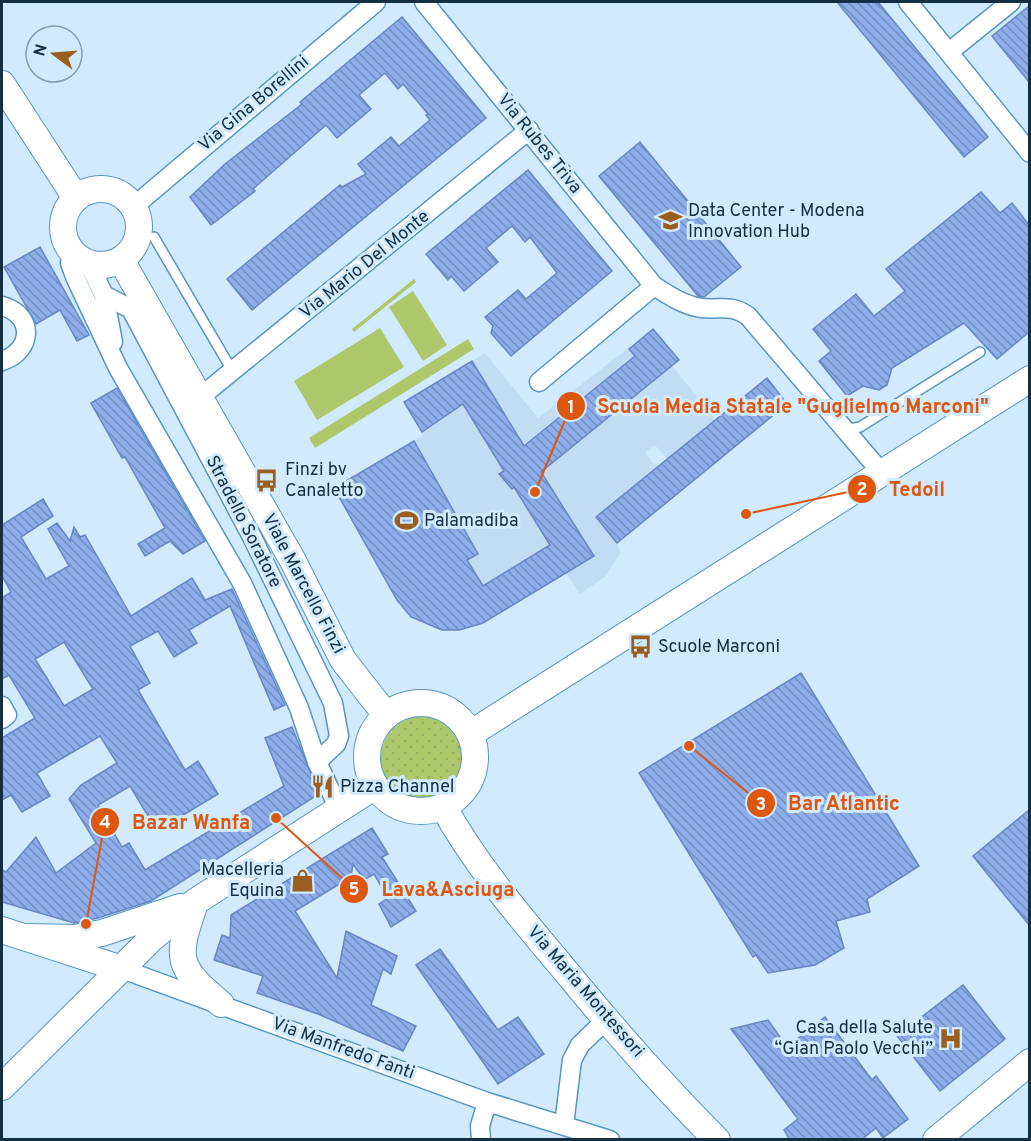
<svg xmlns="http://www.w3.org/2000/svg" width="1031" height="1141" viewBox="0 0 1031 1141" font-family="Overpass,sans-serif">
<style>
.built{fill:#c1dcf3}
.grass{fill:url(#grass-dots)}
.garden{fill:#acc86b}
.building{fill:url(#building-back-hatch);stroke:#6886c2;stroke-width:1.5;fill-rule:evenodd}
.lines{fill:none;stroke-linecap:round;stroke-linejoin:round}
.lane-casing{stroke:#5795c5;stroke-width:12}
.street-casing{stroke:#5795c5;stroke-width:21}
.secondary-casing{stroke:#5795c5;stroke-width:28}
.lane{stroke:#fff;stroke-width:9}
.street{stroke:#fff;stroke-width:18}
.secondary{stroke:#fff;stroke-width:26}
.labels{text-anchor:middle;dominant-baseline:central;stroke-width:6;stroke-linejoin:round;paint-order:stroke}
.street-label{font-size:18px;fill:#142f42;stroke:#d1eafe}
.poi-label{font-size:18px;fill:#142f42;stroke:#d1eafe;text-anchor:start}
.leader{fill:none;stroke:#dd570f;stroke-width:2}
.callout-dot{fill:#dd570f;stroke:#d1eafe;stroke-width:2}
.mark-label{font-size:18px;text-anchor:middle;font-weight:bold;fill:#fff}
.callout-label{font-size:20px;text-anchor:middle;font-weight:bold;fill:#dd570f;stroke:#d1eafe;stroke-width:6;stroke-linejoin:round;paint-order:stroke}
</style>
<defs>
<pattern id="grass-dots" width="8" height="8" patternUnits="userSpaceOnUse" patternTransform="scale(1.5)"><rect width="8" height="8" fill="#acc86b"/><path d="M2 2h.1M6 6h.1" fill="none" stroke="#93ac5e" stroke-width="1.8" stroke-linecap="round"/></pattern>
<pattern id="building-back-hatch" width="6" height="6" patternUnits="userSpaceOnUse" patternTransform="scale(1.5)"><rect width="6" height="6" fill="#8dadeb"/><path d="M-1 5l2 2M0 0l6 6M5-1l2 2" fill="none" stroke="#728dc0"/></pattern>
</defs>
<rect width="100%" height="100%" fill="#d1eafe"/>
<path class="built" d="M653,329L679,360L672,366L716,420L667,459L655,445L645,452L654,464L657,463L659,466L596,517L617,543L620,553L606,576L580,594L566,573L500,614L467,560L478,554L414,441L423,435L404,402L485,353L538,418Z"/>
<circle class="grass" cx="423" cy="758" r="42"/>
<g class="garden">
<path d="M414,279L416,282L354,332L352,329Z"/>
<path d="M413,291L447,345L423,361L389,307Z"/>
<path d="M380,328L404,367L317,420L294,381Z"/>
<path d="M468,339L474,349L315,448L309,438Z"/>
</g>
<g class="building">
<path d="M837,2H878L988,137L964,157Z"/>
<path d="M1029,6V82L992,36Z"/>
<path d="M402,17L486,118L252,310L227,279L340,185L342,187L366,174L358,164L391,137L399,146L430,120L426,115L428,114L403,84L398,89L385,73L359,95L371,109L337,138L326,125L253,189L255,191L211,225L190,197L225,164L302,104L300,102Z"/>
<path d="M640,142L741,267L704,297L698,296L599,176Z"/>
<path d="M528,170L612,271L511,356L491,333L493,326L485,317L518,290L526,299L557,273L530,237L525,242L512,226L486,248L498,262L464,291L451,276L448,280L426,254Z"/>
<path d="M981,192L1000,213L1012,203L1029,225V332L997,359L964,323L892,368L887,385L879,390L863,386L847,396L819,361L831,351L813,329L856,294L874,316L905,291L886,269Z"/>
<path d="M40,247L89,335L77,341L60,310L36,324L4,267Z"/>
<path d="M653,329L679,360L541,472L594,556L483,623L459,630H442L411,617L397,600L334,488L414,441L478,554L467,560L483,586L550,545L514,487L512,489L499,474L504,471L463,404L422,432L404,402L472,361L524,446L635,356L629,349Z"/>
<path d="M767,378L787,404L617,543L596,517Z"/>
<path d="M117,388L205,541L183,554L170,541L145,556L138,544L165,528L125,457L122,458L91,403Z"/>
<path d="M43,499L53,516L21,537L46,579L69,566L48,529L57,523L70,541L74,527L80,537L85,535L131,616L192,578L205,600L232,589L285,705L274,710L230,606L189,630L197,643L174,657L158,631L130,646L150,683L138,690L185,770L198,761L218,794L157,831L130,786L98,805L122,847L129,843L145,870L284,786L265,738L292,727L319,794L151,901L98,918L74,923L2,902V870L6,872L36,837L56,873L96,843L69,799L81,785L117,763L100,736L37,773L50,796L22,812L11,795L2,800V738L35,718L9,675L2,679V598L11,592L2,576V525ZM64,642L93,689L64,706L35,659Z"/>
<path d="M801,673L919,866L867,899L870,912L836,921L844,948L815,965L768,973L756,955L753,957L639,773Z"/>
<path d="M1029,810V925L973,856Z"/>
<path d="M372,828L388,854L382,857L416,911L391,927L379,904L388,898L374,874L364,880L353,864L351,877L295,911L337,978L346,931L397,956L391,974L383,969L371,1005L416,1026L403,1051L318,1014L257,993L263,976L214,960L222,935L230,938L231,915Z"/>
<path d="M440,949L498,1030L518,1017L544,1054L498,1084L416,965Z"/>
<path d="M963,985L1005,1039L940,1091L897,1036Z"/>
<path d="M825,1017L872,1080L876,1076L908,1119L883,1138L876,1128L861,1140H790L784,1130L798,1119L731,1029L768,1020L787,1047Z"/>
</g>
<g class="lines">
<defs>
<g id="lane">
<path d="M154,237L233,372"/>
<path d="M845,430L860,427L980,352"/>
</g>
<g id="street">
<path d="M424,2L654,286C669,295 684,306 702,308C721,310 731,304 748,316L881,472"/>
<path d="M908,2L1030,153"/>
<path d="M949,52L1011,2"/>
<path d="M133,207L376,2"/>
<path d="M73,254L70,263L76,279L118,368L242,583L299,708L317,762L339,809"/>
<path d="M89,264L104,295L131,309L252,537L333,703L339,736L336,744L317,762"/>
<path d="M104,295L113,342"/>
<path d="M2,306C35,315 33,351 2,361"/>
<path d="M539,382L654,286"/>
<path d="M199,398L529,130"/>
<path d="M2,706L7,715L2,719"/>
<path d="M122,969L487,1102L610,1140"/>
<path d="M564,1125L572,1060L580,1045L606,1020"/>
<path d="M481,1140L480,1126L487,1102"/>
</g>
<g id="secondary">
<path d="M2,84L76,198"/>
<circle cx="101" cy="227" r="38"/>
<path d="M121,260L292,559L343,660L386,715"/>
<circle cx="421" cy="757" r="54"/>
<path d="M470,734L1030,379"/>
<path d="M443,806C475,864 517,913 559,963C609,1024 661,1084 717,1140"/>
<path d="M195,903C176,958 175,966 221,1004"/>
<path d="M2,930L122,969"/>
<path d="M29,937L74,938L102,933L180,907"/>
<path d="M2,1087L151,939L195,902L375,786"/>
<path d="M936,1140L1030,1062"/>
</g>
</defs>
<use href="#lane" class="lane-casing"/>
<use href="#street" class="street-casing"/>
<use href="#secondary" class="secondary-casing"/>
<use href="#lane" class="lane"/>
<use href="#street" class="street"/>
<use href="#secondary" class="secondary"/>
</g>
<defs>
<symbol id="university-bare" viewBox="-9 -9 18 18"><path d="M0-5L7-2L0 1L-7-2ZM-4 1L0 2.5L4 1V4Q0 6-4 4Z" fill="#9a5f1f" stroke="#d1eafe" stroke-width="2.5" paint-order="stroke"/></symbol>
<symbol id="bus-bare" viewBox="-9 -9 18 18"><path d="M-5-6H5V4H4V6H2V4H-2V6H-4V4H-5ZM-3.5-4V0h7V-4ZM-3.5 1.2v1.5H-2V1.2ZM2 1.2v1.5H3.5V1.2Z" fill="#9a5f1f" stroke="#d1eafe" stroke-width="2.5" paint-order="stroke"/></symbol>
<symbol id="stadium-bare" viewBox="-9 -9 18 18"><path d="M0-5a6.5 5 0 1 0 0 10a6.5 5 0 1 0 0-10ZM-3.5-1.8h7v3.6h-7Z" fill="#9a5f1f" stroke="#d1eafe" stroke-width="2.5" paint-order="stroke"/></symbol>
<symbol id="restaurant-bare" viewBox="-9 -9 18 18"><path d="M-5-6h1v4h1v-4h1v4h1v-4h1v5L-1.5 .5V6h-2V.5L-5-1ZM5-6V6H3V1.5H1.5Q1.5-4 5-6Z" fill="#9a5f1f" stroke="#d1eafe" stroke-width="2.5" paint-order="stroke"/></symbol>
<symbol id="shop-bare" viewBox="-9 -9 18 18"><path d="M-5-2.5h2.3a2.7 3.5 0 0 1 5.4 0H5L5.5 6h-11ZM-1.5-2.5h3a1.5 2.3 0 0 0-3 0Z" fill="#9a5f1f" stroke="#d1eafe" stroke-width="2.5" paint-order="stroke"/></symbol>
<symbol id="hospital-bare" viewBox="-9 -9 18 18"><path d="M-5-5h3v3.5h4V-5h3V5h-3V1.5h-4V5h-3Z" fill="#9a5f1f" stroke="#d1eafe" stroke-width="2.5" paint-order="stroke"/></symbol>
</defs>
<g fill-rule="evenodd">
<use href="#university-bare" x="654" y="204" width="33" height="33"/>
<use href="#bus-bare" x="250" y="464" width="33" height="33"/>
<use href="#stadium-bare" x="390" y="504" width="33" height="33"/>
<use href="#bus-bare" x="624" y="630" width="33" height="33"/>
<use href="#restaurant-bare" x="306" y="770" width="33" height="33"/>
<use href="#shop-bare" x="286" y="864" width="33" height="33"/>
<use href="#hospital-bare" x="934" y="1022" width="33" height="33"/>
</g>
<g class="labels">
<g class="street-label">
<text transform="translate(254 104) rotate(-40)">Via Gina Borellini</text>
<text transform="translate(539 144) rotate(51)">Via Rubes Triva</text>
<text transform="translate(365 265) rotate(-39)">Via Mario Del Monte</text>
<text transform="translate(243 522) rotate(63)">Stradello Soratore</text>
<text transform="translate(303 584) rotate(62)">Viale Marcello Finzi</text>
<text transform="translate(585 992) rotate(49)">Via Maria Montessori</text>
<text transform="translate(343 1049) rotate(20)">Via Manfredo Fanti</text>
</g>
<g class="poi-label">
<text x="688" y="211">Data Center - Modena<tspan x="688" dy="21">Innovation Hub</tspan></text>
<text x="285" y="470">Finzi bv<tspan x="285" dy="21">Canaletto</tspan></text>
<text x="424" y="521">Palamadiba</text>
<text x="658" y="647">Scuole Marconi</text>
<text x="340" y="787">Pizza Channel</text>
<text x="284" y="870" text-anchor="end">Macelleria<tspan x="284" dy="21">Equina</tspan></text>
<text x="933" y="1028" text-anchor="end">Casa della Salute<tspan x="933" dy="21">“Gian Paolo Vecchi”</tspan></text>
</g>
</g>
<path class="leader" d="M535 492L571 406M746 514L862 489M689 746L761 803M86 924L105 822M276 818L354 889"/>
<g class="callout-dot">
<circle cx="535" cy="492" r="6"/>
<circle cx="746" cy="514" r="6"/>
<circle cx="689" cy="746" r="6"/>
<circle cx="86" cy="924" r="6"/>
<circle cx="276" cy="818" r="6"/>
<circle cx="571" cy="406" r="15"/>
<circle cx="862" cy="489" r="15"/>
<circle cx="761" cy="803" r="15"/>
<circle cx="105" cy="822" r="15"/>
<circle cx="354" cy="889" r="15"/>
</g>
<g class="mark-label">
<text x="571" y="413">1</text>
<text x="862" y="495">2</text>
<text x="761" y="810">3</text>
<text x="105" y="828">4</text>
<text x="354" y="895">5</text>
</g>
<g class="callout-label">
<text x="793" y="413">Scuola Media Statale "Guglielmo Marconi"</text>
<text x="917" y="496">Tedoil</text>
<text x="844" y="810">Bar Atlantic</text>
<text x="191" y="829">Bazar Wanfa</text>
<text x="448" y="896">Lava&amp;Asciuga</text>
</g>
<rect width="1031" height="1141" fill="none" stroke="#142f42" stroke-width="6"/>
<g transform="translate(54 54) rotate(286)"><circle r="28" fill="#d1eafe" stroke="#859fb3" stroke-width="1.5"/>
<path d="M0-4.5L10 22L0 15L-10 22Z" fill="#9a5f1f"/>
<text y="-9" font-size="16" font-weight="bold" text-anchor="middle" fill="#142f42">N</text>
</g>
</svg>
